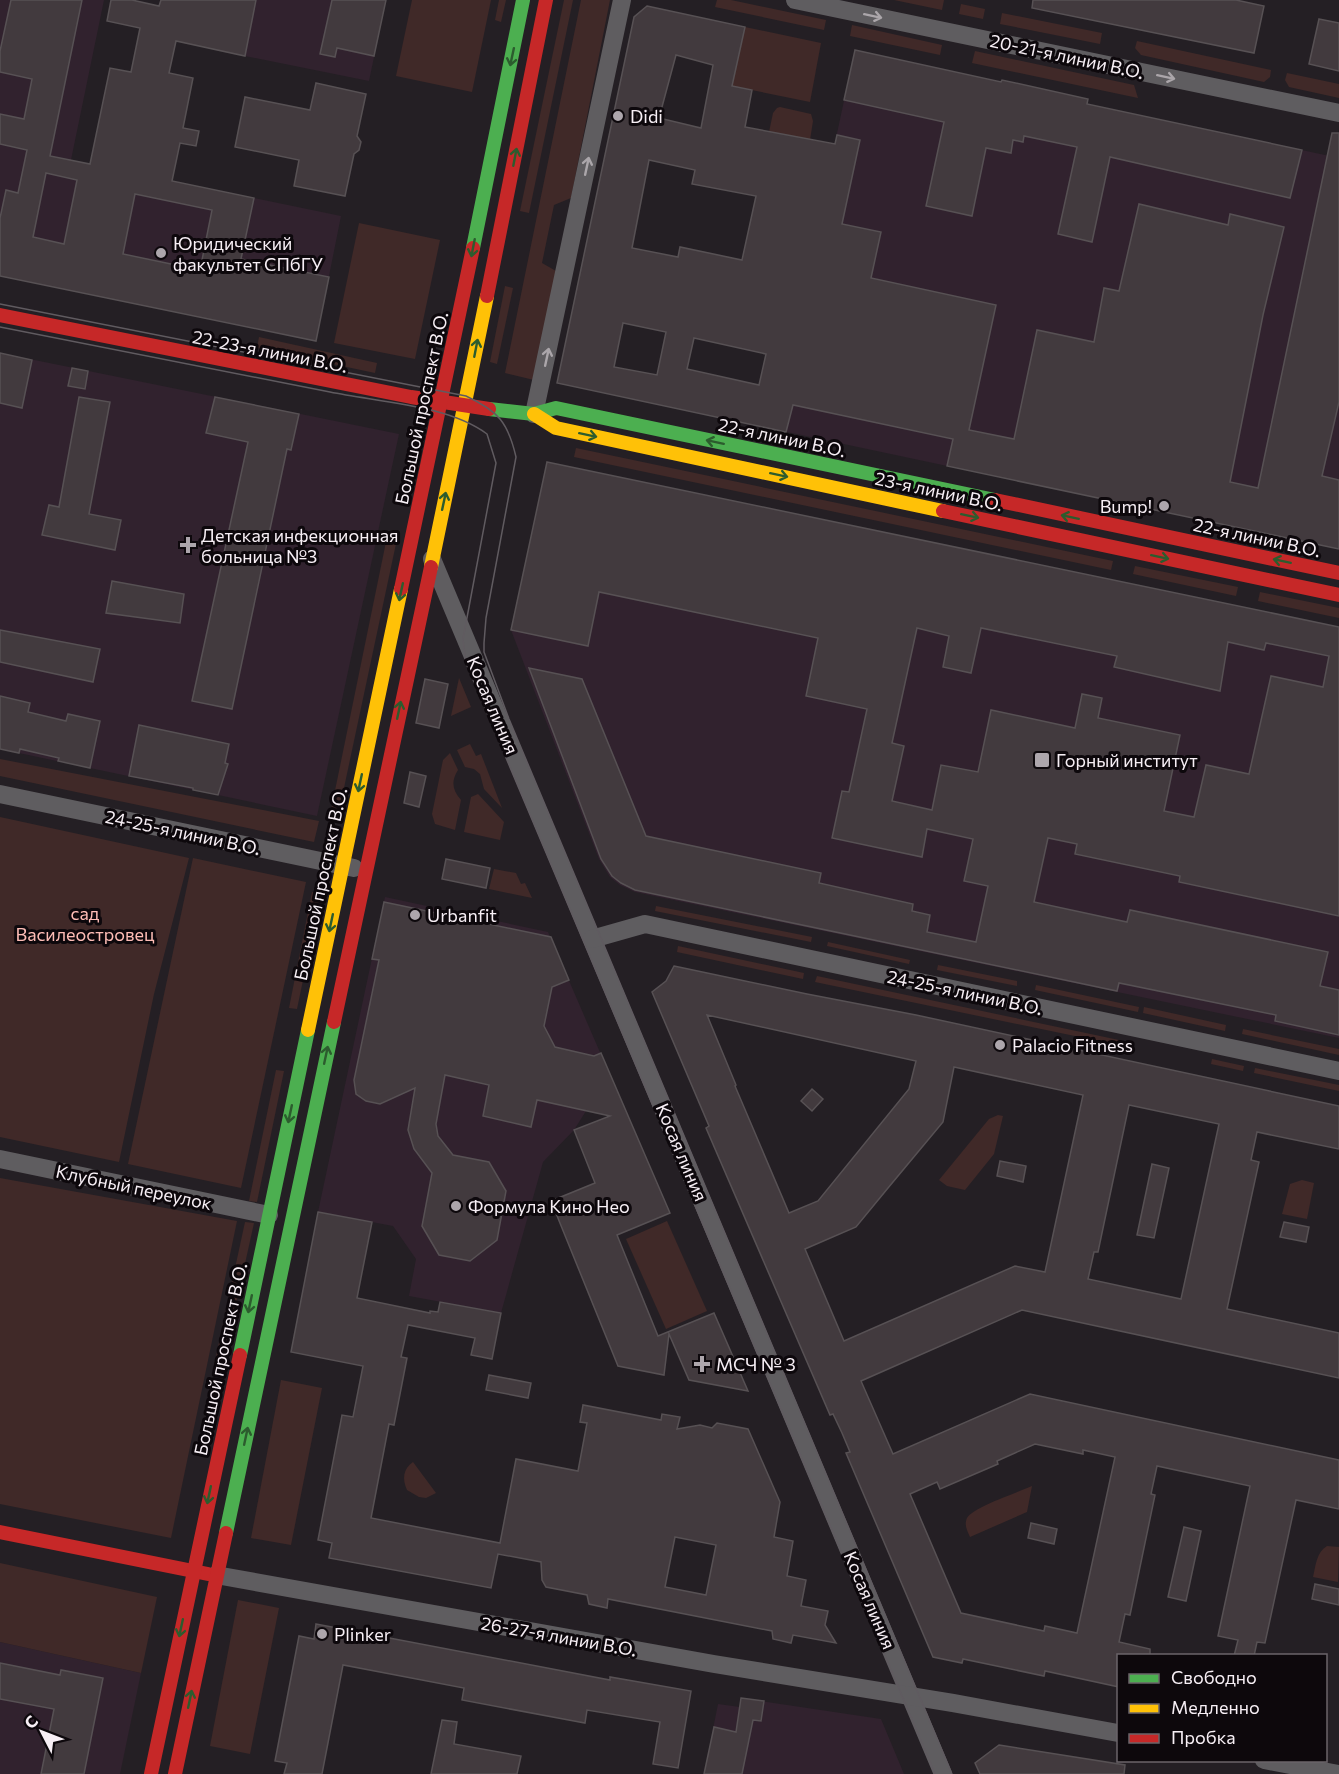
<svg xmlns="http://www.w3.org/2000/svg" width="1339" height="1774" viewBox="0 0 1339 1774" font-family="Commissioner,sans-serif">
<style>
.built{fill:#31222e}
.green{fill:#402928}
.building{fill:#423a3e;stroke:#575154;stroke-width:1.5;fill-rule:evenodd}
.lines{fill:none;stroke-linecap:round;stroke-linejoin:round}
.street{stroke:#5f5d60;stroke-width:18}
.fast{stroke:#4caf50;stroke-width:14}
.slow{stroke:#ffc107;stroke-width:14}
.jam{stroke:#c62828;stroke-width:14}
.tram{stroke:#605b60;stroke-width:1.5}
.oneway{stroke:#aba6aa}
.oneway2{stroke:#2c5c2e}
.poi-dot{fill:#ada6ac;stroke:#0d080c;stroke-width:2}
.labels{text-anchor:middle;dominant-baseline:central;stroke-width:6;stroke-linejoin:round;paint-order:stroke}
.street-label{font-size:18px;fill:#f7eff5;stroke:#0d080c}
.poi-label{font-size:18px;fill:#f7eff5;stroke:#0d080c;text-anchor:start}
.park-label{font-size:18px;fill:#febdb6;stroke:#0d080c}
</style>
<rect width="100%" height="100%" fill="#241f24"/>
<g class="built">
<path d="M0,0H104L71,160L341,216L316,341L0,276Z"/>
<path d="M256,0H386L369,81L245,56Z"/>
<path d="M855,50L1001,82L1002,80L1088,99L1087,104L1339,158V549L773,429Z"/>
<path d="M0,353L399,434L317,816L0,749Z"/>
<path d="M547,462L1339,627V1038L635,892L620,885L610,877L599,859L511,630Z"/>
<path d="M385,897L548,932L618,1094L586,1111L574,1130L543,1162L501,1313L409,1296L416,1259L393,1226L318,1212Z"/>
<path d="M0,1642L141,1673L120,1774H0Z"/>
<path d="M741,1698L881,1719L904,1774H704L718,1704L740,1707Z"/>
</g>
<g class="green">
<path d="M412,0H491L472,92L396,76Z"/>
<path d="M499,0H506L501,22L495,20Z"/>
<path d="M564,0H573L529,213L520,211Z"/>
<path d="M581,0H610L571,198L554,205L542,263L556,271L534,380L505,373Z"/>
<path d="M717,0H731L826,20L824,30L715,7Z"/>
<path d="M894,0H944L942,10Z"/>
<path d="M961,4L985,9L983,19L959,14Z"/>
<path d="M1002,13L1102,33L1100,44L1000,24Z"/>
<path d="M852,25L942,45L940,55L850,36Z"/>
<path d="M745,27L821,43L810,102L732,86Z"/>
<path d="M1137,41L1271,70L1270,77L1264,82L1141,55L1135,48Z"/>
<path d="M975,51L1134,85L1138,98L972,63Z"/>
<path d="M1287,73L1339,84V98L1289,87L1285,80Z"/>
<path d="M780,107L811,114L813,121L810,140L769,132L773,113L777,108Z"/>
<path d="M359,223L440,240L415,359L334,343Z"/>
<path d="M505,286L513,288L497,364L490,362Z"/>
<path d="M259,337L377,363L375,373L257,348Z"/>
<path d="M576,448L1113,561L1111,570L574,457Z"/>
<path d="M387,537L397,539L338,816L330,815Z"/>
<path d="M1135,566L1238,587L1236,596L1133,574Z"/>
<path d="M1260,592L1339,608V618L1258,601Z"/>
<path d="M459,678L471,707L451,716Z"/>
<path d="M470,744L476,756L481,754L502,808L484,789L480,774L474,769L465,767L457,750Z"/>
<path d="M450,753L458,770C451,781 452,790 461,800L455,830L435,824L432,814L443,760Z"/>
<path d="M0,759L319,821L314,842L0,776Z"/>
<path d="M478,794L504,822L500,840L464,832L471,797Z"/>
<path d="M0,817L189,858L154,994L119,1162L0,1137Z"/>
<path d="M193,858L306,882L241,1188L128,1164Z"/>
<path d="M494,869L516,873L521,884L525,883L532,898L489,889Z"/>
<path d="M312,892L321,894L297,1009L289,1008Z"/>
<path d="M656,906L812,937L811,942L655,911Z"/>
<path d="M828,942L910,960L909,964L827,946Z"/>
<path d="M678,946L804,973L803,979L677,952Z"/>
<path d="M938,965L1017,981V986L937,970Z"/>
<path d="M817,976L1119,1040L1118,1045L815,982Z"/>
<path d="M1036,985L1139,1007L1138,1012L1035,990Z"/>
<path d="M1144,1007L1226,1025L1225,1031L1143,1013Z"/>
<path d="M1243,1029L1339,1049V1055L1242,1034Z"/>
<path d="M1212,1059L1244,1066L1243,1071L1211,1064Z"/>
<path d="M1255,1068L1339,1085V1091L1254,1073Z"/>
<path d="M276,1070L284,1071L257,1202L249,1201Z"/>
<path d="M998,1115L1003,1116L994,1154L965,1190L947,1186L939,1180L989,1119Z"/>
<path d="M0,1178L237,1221L171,1538L0,1504Z"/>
<path d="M1302,1180L1314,1183L1307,1219L1282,1214L1290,1184Z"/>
<path d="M667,1221L707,1311L666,1329L626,1239Z"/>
<path d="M245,1222L254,1223L220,1376L212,1375Z"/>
<path d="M281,1380L322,1388L291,1545L251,1538Z"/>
<path d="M413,1462L436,1493L426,1498L419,1497L407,1490C402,1479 403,1469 413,1462Z"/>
<path d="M1032,1486L1027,1512L970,1537C967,1530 964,1525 967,1518C973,1507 1019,1492 1032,1486Z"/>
<path d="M1327,1546L1339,1547L1338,1582L1313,1577C1316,1565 1316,1553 1327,1546Z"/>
<path d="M0,1563L157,1597L141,1673L0,1642Z"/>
<path d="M238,1600L279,1608L250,1754L210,1746Z"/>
</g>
<g class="building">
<path d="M11,0H82L50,156L90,164L110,68L131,72L140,28L107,21L111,0H132L159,6L161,0H256L245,56L176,41L169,73L193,78L183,128L199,131L196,146L180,143L172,181L254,198L241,259L329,277L316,341L0,276V218L6,190L18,193L27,150L0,144V114L24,119L32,79L0,72V51ZM46,173L77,180L64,244L33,237ZM135,194L212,210L200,270L123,254Z"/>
<path d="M332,0H386L374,56L337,48L335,57L320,54Z"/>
<path d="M1033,0H1236L1264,6L1254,53L1032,8Z"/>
<path d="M647,6L745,27L732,86L752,90L745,127L835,144L837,135L860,140L842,224L881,232L871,278L996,305L969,430L1014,439L1037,330L1094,342L1104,288L1119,291L1139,204L1228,225L1230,214L1284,227L1263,315L1230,482L1258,488L1332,133H1339V402L1322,476L1339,480V549L947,466L953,439L793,405L786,432L557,383L634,17ZM676,55L713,65L701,128L659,118ZM649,160L695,170L692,184L756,196L742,260L680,247L678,257L632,248ZM623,323L666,332L657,375L614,367ZM694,338L766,354L759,385L687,369Z"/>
<path d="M1319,19L1339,23V71L1309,64Z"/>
<path d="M855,50L1001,82L1002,80L1088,99L1087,104L1302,150L1290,198L1110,157L1092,242L1058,234L1077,147L1024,136L1023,142L1013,140L1011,153L986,148L972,216L926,206L944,122L844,100Z"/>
<path d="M316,83L366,94L357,136L361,142L359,150L354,154L345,196L294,186L299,160L235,147L245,97L310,110Z"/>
<path d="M0,353L32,360L22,408L0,403Z"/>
<path d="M72,368L88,371L85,389L68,386Z"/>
<path d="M79,397L110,402L89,514L121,520L115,550L42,535L49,505L59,507Z"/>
<path d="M215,397L299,414L291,450L287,449L232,709L192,701L248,442L206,433Z"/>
<path d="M547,462L1339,627V916L1179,882L1180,876L1075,854L1077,844L1048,838L1034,902L1127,922L1130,910L1328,952L1320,986L1339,990V1035L1275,1021L1276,1015L1119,983L1117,991L635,890L621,883L612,876L601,859L529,668L582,679L646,836L821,873L819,883L913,904L912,911L930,915L927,932L976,942L988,886L964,881L973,839L927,829L922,857L832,838L842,791L849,792L867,709L806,696L818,638L599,592L588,646L511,630ZM917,628L949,636L943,667L971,673L981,628L1117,656L1114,667L1220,691L1228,642L1264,650L1266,643L1329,656L1323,687L1271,676L1249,774L1206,765L1194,817L1164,811L1180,735L1098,718L1102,698L1082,694L1075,728L991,710L978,772L941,765L932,810L892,801L904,746L892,743Z"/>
<path d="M112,581L184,594L180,623L106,613Z"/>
<path d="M0,630L100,649L93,682L0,662Z"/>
<path d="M425,679L448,684L439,728L416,723Z"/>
<path d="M0,696L30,703L28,712L66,721L68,714L100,721L90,768L58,761L59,758L20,749L19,753L0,749Z"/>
<path d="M139,725L229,744L225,763L228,764L218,795L193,790V788L129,776Z"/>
<path d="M410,772L426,776L419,807L404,803Z"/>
<path d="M446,859L490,868L486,888L442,879Z"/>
<path d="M384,902L551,937L569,980L552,987L544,1026L555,1047L594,1056L601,1053L670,1213L617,1235L658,1336L714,1313L748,1391L689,1380L669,1334L664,1375L618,1366L551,1201L595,1183L574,1130L610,1116L537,1100L531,1127L483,1116L489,1085L445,1075L436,1124L438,1136L453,1155L489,1162L506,1191L497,1240L470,1261L439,1255L422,1226L432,1173L414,1149L408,1130L415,1088L380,1104L366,1101L356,1094L354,1080L379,960L372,959Z"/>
<path d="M674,966L807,994L916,1015L1339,1106V1149L1257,1132L1251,1160L1259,1162L1227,1309L1339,1333V1378L1022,1310L861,1381L893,1454L1030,1394L1339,1460V1509L1296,1500L1265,1643L1257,1642L1254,1656H1234L1238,1640L1218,1636L1250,1486L1157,1466L1151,1494L1155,1495L1130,1615L1125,1614L1119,1642L1150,1649V1656H1119V1687L1045,1671L1044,1676L963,1659L962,1663L933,1657L846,1453L850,1452L842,1433L833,1414L830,1415L706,1128L709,1126L652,992L666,981ZM707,1015L916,1061L909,1089L818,1201L789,1213L735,1086L736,1085ZM954,1067L1083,1095L1045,1272L1015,1266L844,1341L805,1249L856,1227L888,1188L943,1122ZM1129,1105L1219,1124L1181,1299L1088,1279L1094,1252H1098ZM1035,1444L1083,1454V1450L1115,1457L1077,1633L1045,1626L1044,1631L961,1613L910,1494L937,1482L940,1489L998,1464L997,1461Z"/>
<path d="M812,1089L823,1099L812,1111L801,1101Z"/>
<path d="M1000,1161L1026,1166L1023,1182L997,1176Z"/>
<path d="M1152,1164L1169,1168L1154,1238L1137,1235Z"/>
<path d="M318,1212L372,1222L357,1298L430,1313V1311L438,1312L440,1302L501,1313L492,1359L471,1355L475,1338L408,1325L401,1357L407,1358L394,1425L389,1424L371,1518L500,1543L516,1459L578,1471L587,1423L580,1422L583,1405L661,1420L662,1414L680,1417L677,1429L700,1425L712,1428L717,1423L748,1429L780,1502L774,1537L793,1541L787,1576L806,1580L801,1606L828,1611L825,1625L836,1643L793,1635L791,1643L773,1639L772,1631L608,1599L607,1608L589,1604L587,1595L546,1587L542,1580L541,1562L498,1554L491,1588L329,1558L332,1543L318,1540L342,1415L353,1417L363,1366L291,1352ZM675,1537L716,1545L706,1595L665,1587Z"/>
<path d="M1284,1222L1309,1227L1306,1242L1280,1237Z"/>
<path d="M489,1375L531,1383L528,1398L486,1390Z"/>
<path d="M1031,1523L1057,1529L1054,1544L1028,1538Z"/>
<path d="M1184,1527L1201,1531L1186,1601L1168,1597Z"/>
<path d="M1315,1584L1339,1589V1605L1312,1599Z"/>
<path d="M316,1624L610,1680V1677L691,1691L678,1768L653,1764L660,1722L587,1710L585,1723L574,1721L462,1700L464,1688L343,1665L322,1774H284L287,1763L275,1761L299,1636L314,1639Z"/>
<path d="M0,1663L60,1675L61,1670L103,1678L84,1774H41L54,1709L0,1699Z"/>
<path d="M741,1698L764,1701L761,1721L753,1720L742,1774H704L714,1727L736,1732Z"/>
<path d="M442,1720L457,1722L454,1744L521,1756L517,1774H431Z"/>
<path d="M999,1745L1125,1765L1124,1774H980L975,1763Z"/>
</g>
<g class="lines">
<g class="street">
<path d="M795,0L1339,113"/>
<path d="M534,414L622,0"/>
<path d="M432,559L943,1774"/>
<path d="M0,794L354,868"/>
<path d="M592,939L645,924L1339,1071"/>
<path d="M0,1159L269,1215"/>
<path d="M216,1575L714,1664L953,1703L1118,1733"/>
<path d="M1264,1760L1338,1774"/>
</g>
<g class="fast">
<path d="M473,248L523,0"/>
<path d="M489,409L534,414L556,408L995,500"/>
<path d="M240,1355L308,1030"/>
<path d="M226,1533L334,1022"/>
</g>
<g class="slow">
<path d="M534,414L556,428L943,511"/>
<path d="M431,567L487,296"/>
<path d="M308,1030L401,589"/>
</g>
<g class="jam">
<path d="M487,296L546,0"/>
<path d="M0,315L411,397L489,409"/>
<path d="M995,500L1339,573"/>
<path d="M943,511L1339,595"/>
<path d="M401,589L473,248"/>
<path d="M334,1022L431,567"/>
<path d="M0,1532L208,1574"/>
<path d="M151,1774L240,1355"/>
<path d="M175,1774L226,1533"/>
</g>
<g class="tram">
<path d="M0,304L466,396C498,411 508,422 516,457L486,618L484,643V652L509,719L952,1774"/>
<path d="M0,327C110,348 220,370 330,392C379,402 448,405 487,434L496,463L463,639L466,663L935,1774"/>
</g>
</g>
<defs><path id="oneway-shaft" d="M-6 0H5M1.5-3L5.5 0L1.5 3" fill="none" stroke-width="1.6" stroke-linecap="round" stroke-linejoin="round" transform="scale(1.5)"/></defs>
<g class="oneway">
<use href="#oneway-shaft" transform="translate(873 16) rotate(12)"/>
<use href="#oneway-shaft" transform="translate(1166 77) rotate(12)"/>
<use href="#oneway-shaft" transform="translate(587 166) rotate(-78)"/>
<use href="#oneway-shaft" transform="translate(547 357) rotate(-78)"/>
</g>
<g class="oneway2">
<use href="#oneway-shaft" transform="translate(512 57) rotate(102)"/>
<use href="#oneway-shaft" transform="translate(515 157) rotate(-79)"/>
<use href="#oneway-shaft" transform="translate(473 248) rotate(101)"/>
<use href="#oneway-shaft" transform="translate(476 348) rotate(-79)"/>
<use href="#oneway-shaft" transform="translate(588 435) rotate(12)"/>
<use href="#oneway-shaft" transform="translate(715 442) rotate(-168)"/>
<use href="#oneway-shaft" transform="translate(779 475) rotate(12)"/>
<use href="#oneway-shaft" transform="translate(444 501) rotate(-78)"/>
<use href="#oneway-shaft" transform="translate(970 516) rotate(12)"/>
<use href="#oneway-shaft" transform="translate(1070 517) rotate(-168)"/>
<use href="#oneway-shaft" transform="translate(1160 557) rotate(12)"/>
<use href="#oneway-shaft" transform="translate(1282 561) rotate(-168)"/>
<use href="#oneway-shaft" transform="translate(401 592) rotate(102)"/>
<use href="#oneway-shaft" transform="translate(399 710) rotate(-78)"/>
<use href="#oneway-shaft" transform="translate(360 783) rotate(102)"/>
<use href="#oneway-shaft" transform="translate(331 923) rotate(102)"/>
<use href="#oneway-shaft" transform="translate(326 1055) rotate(-78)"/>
<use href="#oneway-shaft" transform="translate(290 1114) rotate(102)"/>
<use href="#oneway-shaft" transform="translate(250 1304) rotate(102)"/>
<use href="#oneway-shaft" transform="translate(246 1436) rotate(-78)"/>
<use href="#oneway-shaft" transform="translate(209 1495) rotate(102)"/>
<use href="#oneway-shaft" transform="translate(181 1628) rotate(102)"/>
<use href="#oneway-shaft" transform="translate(190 1699) rotate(-78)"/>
</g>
<g class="poi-dot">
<circle cx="618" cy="116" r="6"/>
<circle cx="161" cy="253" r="6"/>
<circle cx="1164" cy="506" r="6"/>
<path d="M185 536h6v6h6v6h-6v6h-6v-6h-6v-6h6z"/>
<rect x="1034" y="752" width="16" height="16" rx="3"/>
<circle cx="415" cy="915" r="6"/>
<circle cx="1000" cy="1045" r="6"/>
<circle cx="456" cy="1206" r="6"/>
<path d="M699 1355h6v6h6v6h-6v6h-6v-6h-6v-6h6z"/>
<circle cx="322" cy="1634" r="6"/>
</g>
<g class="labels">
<g class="street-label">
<text transform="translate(1067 56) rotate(12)">20-21-я линии В.О.</text>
<text transform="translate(270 351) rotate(11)">22-23-я линии В.О.</text>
<text transform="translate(421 408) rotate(-78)">Большой проспект В.О.</text>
<text transform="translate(782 437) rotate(12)">22-я линии В.О.</text>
<text transform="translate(939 491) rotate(12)">23-я линии В.О.</text>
<text transform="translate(1257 537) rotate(12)">22-я линии В.О.</text>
<text transform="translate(493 705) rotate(67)">Косая линия</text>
<text transform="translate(183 832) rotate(12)">24-25-я линии В.О.</text>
<text transform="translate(320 884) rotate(-78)">Большой проспект В.О.</text>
<text transform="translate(965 992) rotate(12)">24-25-я линии В.О.</text>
<text transform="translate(682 1152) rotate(67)">Косая линия</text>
<text transform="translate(134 1187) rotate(12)">Клубный переулок</text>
<text transform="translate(220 1359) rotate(-78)">Большой проспект В.О.</text>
<text transform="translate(870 1600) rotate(67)">Косая линия</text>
<text transform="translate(559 1636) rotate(10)">26-27-я линии В.О.</text>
</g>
<g class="poi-label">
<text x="630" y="116">Didi</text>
<text x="173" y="243">Юридический<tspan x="173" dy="21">факультет СПбГУ</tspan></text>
<text x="1152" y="506" text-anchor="end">Bump!</text>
<text x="201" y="535">Детская инфекционная<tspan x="201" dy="21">больница №3</tspan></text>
<text x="1056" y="760">Горный институт</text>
<text x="427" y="915">Urbanfit</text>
<text x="1012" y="1045">Palacio Fitness</text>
<text x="468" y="1206">Формула Кино Нео</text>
<text x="716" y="1364">МСЧ № 3</text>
<text x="334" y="1634">Plinker</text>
</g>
<g class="park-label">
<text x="85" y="913">сад<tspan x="85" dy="21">Василеостровец</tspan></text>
</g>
</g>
<rect x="1117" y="1654" width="210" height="108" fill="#0d080c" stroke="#6b6469" stroke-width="1.5"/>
<rect x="1129" y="1674" width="30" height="9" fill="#4caf50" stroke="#6b6469" stroke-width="1.5"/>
<text x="1171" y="1684" font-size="18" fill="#f7eff5">Свободно</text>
<rect x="1129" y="1704" width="30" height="9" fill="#ffc107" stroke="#6b6469" stroke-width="1.5"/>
<text x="1171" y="1714" font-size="18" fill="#f7eff5">Медленно</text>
<rect x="1129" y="1734" width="30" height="9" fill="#c62828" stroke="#6b6469" stroke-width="1.5"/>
<text x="1171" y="1744" font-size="18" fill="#f7eff5">Пробка</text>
<g transform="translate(42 1732) rotate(312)" stroke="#0d080c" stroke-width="4.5" paint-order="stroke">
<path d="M0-4.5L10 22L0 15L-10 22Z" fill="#f7eff5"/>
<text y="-9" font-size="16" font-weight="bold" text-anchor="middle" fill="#f7eff5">С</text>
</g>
</svg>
